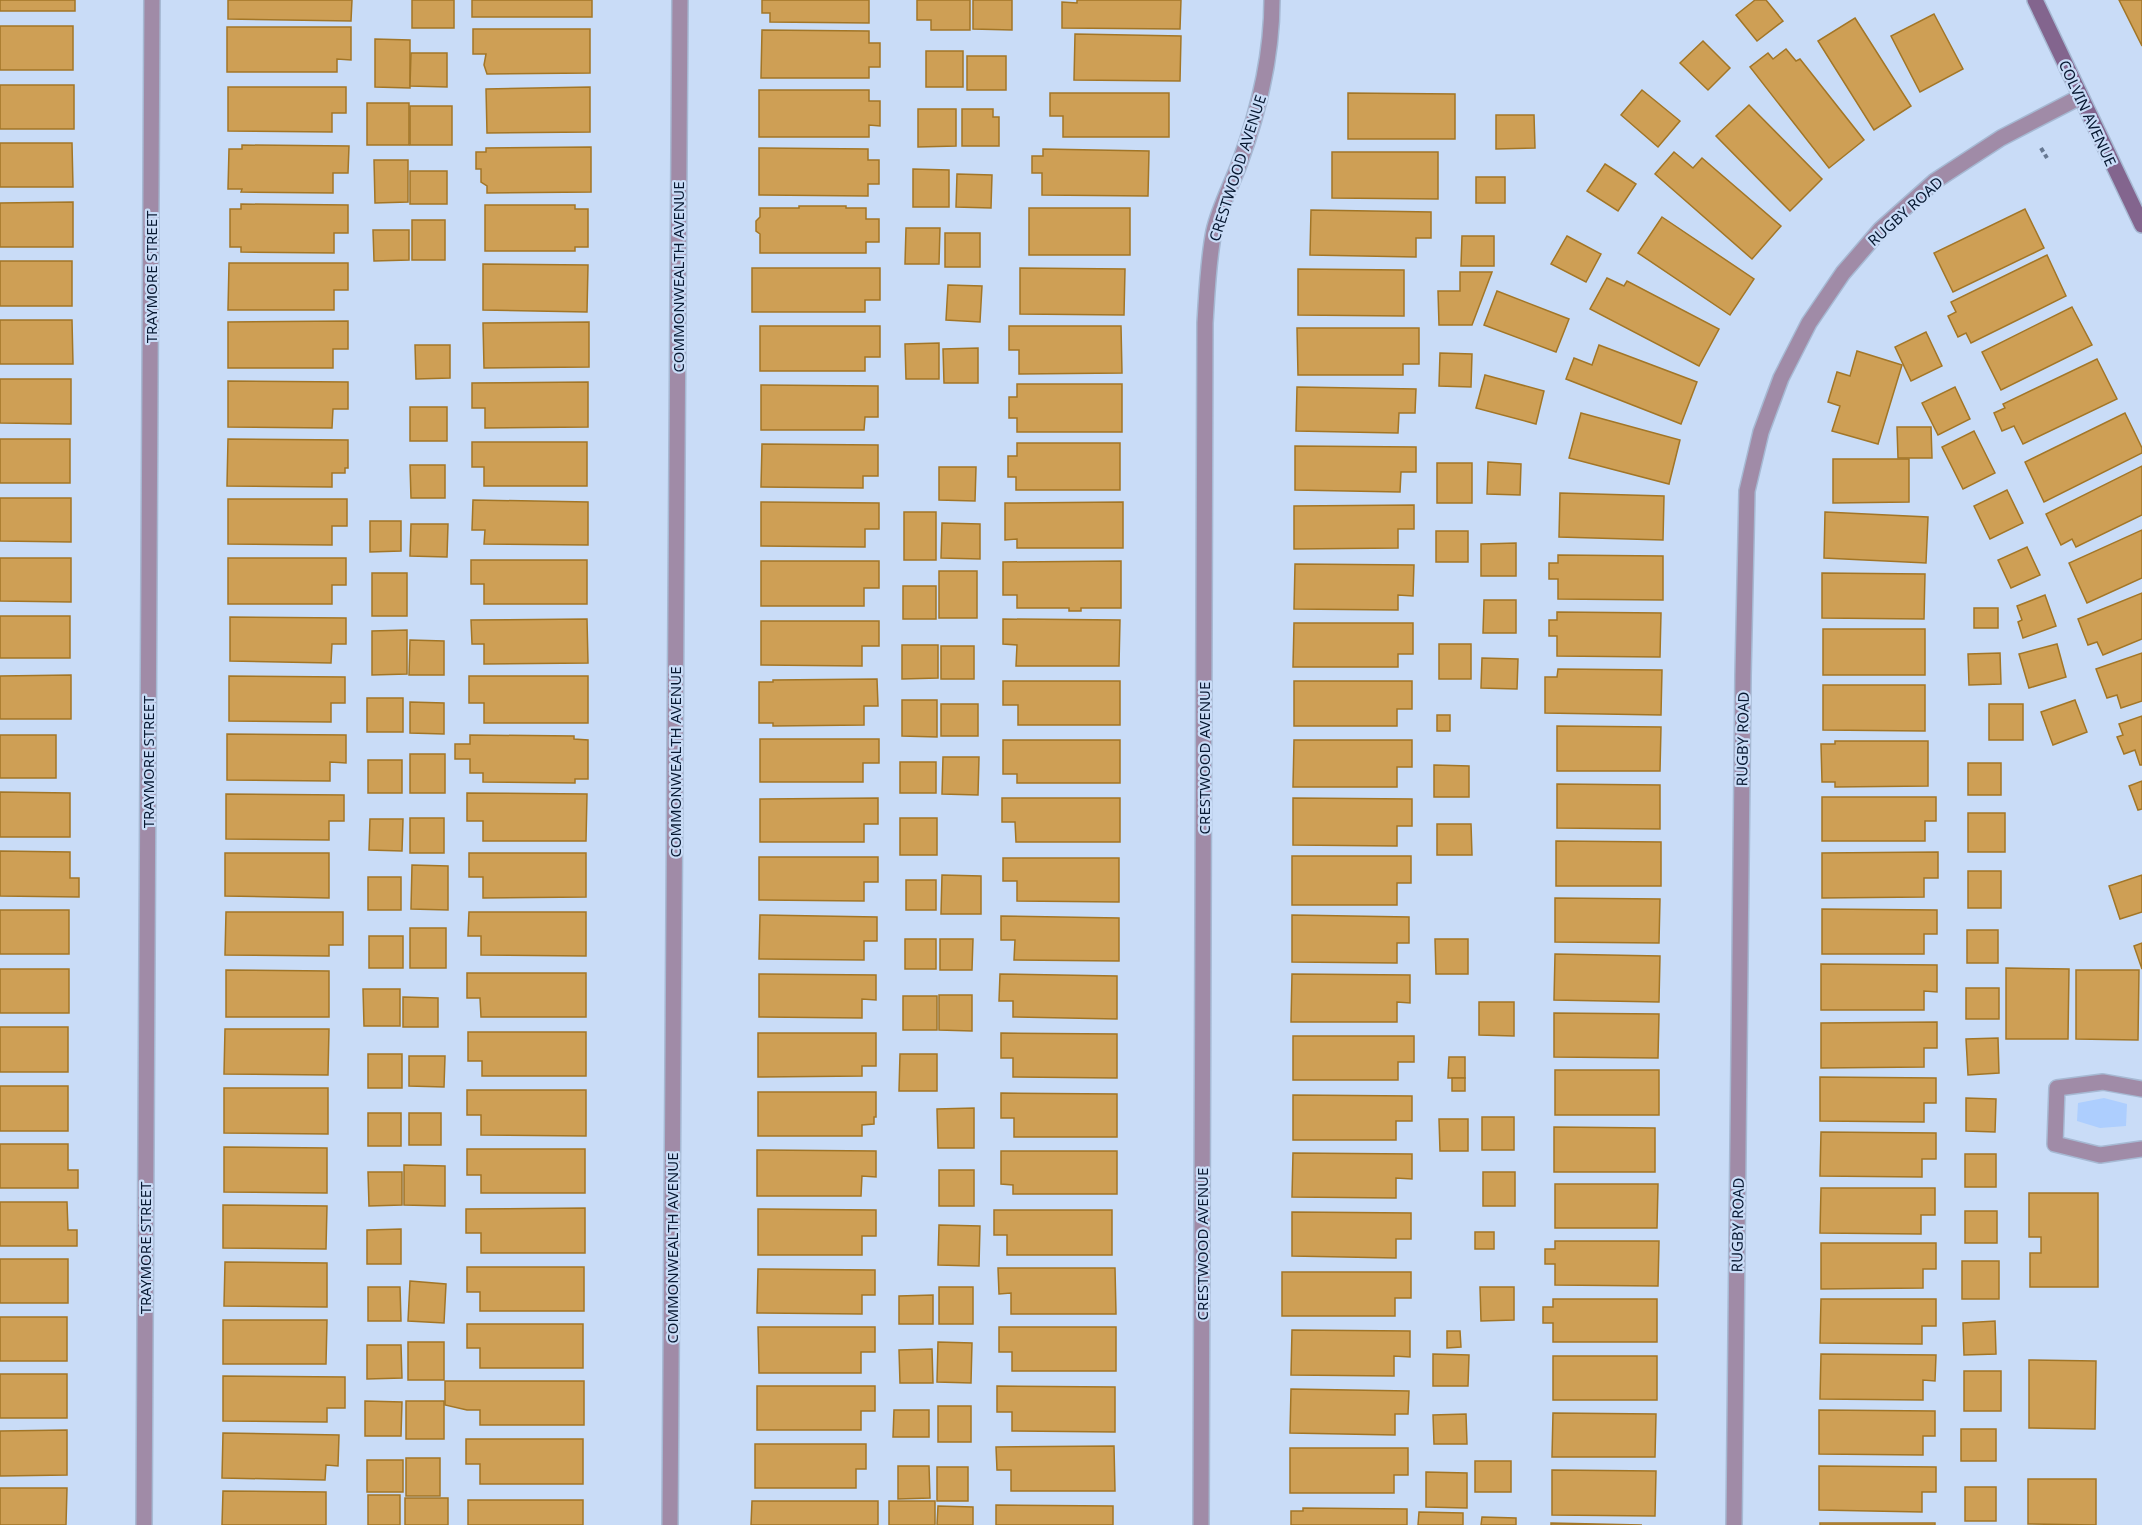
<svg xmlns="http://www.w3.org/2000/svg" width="2142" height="1525" viewBox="0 0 2142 1525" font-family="'Noto Sans',sans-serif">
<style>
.green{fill:#adcefe}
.building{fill:#ce9f55;stroke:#a27627;stroke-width:1.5}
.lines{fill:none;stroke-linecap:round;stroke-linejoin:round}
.street-casing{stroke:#a6b9d3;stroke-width:18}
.secondary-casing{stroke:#a6b9d3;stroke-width:18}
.path{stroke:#677993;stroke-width:4;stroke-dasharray:4.5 3;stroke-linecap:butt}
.street{stroke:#a08ba7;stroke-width:15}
.secondary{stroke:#83658e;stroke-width:15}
.labels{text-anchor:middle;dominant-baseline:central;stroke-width:4.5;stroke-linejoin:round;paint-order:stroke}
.street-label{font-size:15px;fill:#071831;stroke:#c9dcf7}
</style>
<rect width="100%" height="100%" fill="#c9dcf7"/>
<path class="green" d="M2104,1098L2127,1104L2126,1126L2100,1128L2077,1121L2078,1103Z"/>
<g class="building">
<rect x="0" y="0" width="75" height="11"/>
<path d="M228,0H352L351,21L228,19Z"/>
<rect x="412" y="0" width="42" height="28"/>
<rect x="472" y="0" width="120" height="17"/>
<path d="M762,0H869V23L770,22V13H762Z"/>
<path d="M917,0H970V30H931V20H917Z"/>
<path d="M973,0H1012V30L973,29Z"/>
<path d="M1077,0H1181L1180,29L1062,28V2L1077,3Z"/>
<path d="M1755,0H1766L1783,21L1757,41L1736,15Z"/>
<path d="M2119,0H2142V46Z"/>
<path d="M1934,14L1963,69L1920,92L1891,36Z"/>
<path d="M1855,18L1911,106L1874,130L1818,41Z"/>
<rect x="0" y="26" width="73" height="44"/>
<path d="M227,27H351V60L337,59V72H227Z"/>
<path d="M473,29H590V73L487,74L484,65L486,54H473Z"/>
<path d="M762,30L869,31V43H880V67H869V78H761Z"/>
<path d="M1075,34L1181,36L1180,81L1074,80Z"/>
<path d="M375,39L410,40V88L375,87Z"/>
<path d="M1703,41L1730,68L1708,90L1680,63Z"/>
<path d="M1786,49L1796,61L1800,59L1864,140L1829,168L1750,67L1768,53L1773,59Z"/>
<rect x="926" y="51" width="37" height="36"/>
<path d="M411,53H447V87L410,86Z"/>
<rect x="967" y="56" width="39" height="34"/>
<rect x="0" y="85" width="74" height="44"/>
<path d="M228,87H346V113H332V132L228,131Z"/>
<path d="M590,87V132L487,133L486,89Z"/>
<path d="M759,90H869V101H880V126L869,125V137H759Z"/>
<path d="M1642,90L1680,121L1658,147L1621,115Z"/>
<path d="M1050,93H1169V137H1063V116H1050Z"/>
<path d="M1348,93L1455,94V139H1348Z"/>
<rect x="367" y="103" width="42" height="42"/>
<path d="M1749,105L1822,179L1790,211L1716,136Z"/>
<rect x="410" y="106" width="42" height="39"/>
<path d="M918,109H956V146L918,147Z"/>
<path d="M962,109H993V117H999V146H962Z"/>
<path d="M1496,115H1534L1535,148L1496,149Z"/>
<path d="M0,143H72L73,187H0Z"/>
<path d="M242,145L349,146L348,173H333V193L241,192L242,189H228L229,149H242Z"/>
<path d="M591,147V192L487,193V186L481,182V169H476V152H486V148Z"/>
<path d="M759,148L868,149V160H879V184H868V196L759,195Z"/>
<path d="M1043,149L1149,151L1148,196L1042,195V173H1032V156H1043Z"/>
<path d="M1332,152H1438V199L1332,198Z"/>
<path d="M1674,152L1693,168L1702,158L1781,226L1752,259L1655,174Z"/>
<path d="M374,160H408V202L375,203Z"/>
<path d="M1605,164L1636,184L1618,211L1587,191Z"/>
<path d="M913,169L949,170V207H913Z"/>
<rect x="410" y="171" width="37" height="33"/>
<path d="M957,174L992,175L991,208L956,207Z"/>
<rect x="1476" y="177" width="29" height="26"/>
<path d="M73,202V247H0V203Z"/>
<path d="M241,204L348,205V233H334V253L241,252V247H230V209H241Z"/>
<path d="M485,205H575V209H588V247H575V251H485Z"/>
<path d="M799,206H846V208H866V219H879V242H866V253H760V234L756,231V221L760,217V208H799Z"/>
<rect x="1029" y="208" width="101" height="47"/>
<path d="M2025,209L2044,248L1953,292L1934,253Z"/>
<path d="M1311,210L1431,212V238H1416V257L1310,255Z"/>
<path d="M1662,217L1754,279L1730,315L1638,253Z"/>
<rect x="412" y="220" width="33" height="40"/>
<path d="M906,228H940L939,264H905Z"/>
<path d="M373,230H409V260L374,261Z"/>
<rect x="945" y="233" width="35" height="34"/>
<path d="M1462,236H1494V266H1461Z"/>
<path d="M1567,236L1601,254L1586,282L1551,264Z"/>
<path d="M2047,255L2066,296L1971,343L1966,333L1958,337L1948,316L1956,312L1951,302Z"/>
<rect x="0" y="261" width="72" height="45"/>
<path d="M229,263H348V290H334V310H228Z"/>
<path d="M483,264L588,265L587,312L483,310Z"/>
<path d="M752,268H880V300H865V312H752Z"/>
<path d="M1020,268L1125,269L1124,315L1020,314Z"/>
<path d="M1298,269L1404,270V316L1298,315Z"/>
<path d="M1460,272H1492L1472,325H1439L1438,291H1460Z"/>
<path d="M1607,278L1624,286L1627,281L1719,329L1699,366L1590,309Z"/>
<path d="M948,285L982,286L980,322L946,320Z"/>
<path d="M1497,291L1569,319L1556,352L1484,325Z"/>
<path d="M2072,307L2092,345L2001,390L1982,352Z"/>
<path d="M0,320H72L73,364H0Z"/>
<path d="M348,321V349H333V368H228V322Z"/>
<path d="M589,322V367L484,368L483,323Z"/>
<path d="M760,326H880V357H865V371H760Z"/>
<path d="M1009,326H1121L1122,373L1019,374V350H1009Z"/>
<path d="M1297,328H1419V364H1403V375H1298Z"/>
<path d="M1926,332L1942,366L1911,381L1895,347Z"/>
<path d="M939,343V379H906L905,344Z"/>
<path d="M415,345H450V378L416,379Z"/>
<path d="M1599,345L1697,382L1681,424L1566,379L1574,358L1592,365Z"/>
<path d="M978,348V383H944L943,349Z"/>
<path d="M1857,351L1902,365L1878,444L1832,431L1840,406L1828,402L1837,372L1850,376Z"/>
<path d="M1440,353L1472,354L1471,387L1439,386Z"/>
<path d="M2097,359L2117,399L2023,444L2014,426L2002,431L1994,413L2005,408L2003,404Z"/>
<path d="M1485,375L1544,391L1536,424L1476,408Z"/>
<path d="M0,379H71V424L0,423Z"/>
<path d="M228,381L348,382V409H333L332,428L228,427Z"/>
<path d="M588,382V427L485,428V408H472V383Z"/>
<path d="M1017,384H1122V432H1017V418H1009V397H1017Z"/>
<path d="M761,385L878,386V417H865L864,430H761Z"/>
<path d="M1297,387L1416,389L1415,413H1399L1398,433L1296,431Z"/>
<path d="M1955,387L1970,419L1938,435L1922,403Z"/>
<rect x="410" y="407" width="37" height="34"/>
<path d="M1581,413L1680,440L1669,484L1569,458Z"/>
<path d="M2125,413L2142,448V453L2044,502L2025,462Z"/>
<path d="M1897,427H1931L1932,458H1898Z"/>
<path d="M1974,431L1995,473L1963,489L1942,447Z"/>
<rect x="0" y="439" width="70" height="44"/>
<path d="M228,439L348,440V468H345V473H332V487L227,486Z"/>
<path d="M472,442H587V486H484V467H472Z"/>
<path d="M1017,443H1120V490H1016V477H1008V456H1017Z"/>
<path d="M762,444L878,445V476H863V488L761,487Z"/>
<path d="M1295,446L1416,447V472H1401L1400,492L1295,490Z"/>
<path d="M1833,459H1909V502L1833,503Z"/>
<path d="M1488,462L1521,464L1520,495L1487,494Z"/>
<rect x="1437" y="463" width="35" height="40"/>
<path d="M410,465H445V498H411Z"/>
<path d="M2142,466V515L2076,547L2072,539L2061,545L2046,514Z"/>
<path d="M939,467H976L975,501L939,500Z"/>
<path d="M2007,490L2023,523L1990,539L1974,506Z"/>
<path d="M1560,493L1664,496L1663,540L1559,537Z"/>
<path d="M0,498H71V542L0,541Z"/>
<path d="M228,499H347V526H332V545L228,544Z"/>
<path d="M473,500L588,502V545L484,544L485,530H472Z"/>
<path d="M761,502L879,503V529H865V547L761,546Z"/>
<path d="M1123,502V548H1017V539L1005,540V503Z"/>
<path d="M1414,505V529H1398V548L1294,549V506Z"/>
<rect x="904" y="512" width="32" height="48"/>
<path d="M1825,512L1928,517L1926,563L1824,558Z"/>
<path d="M370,521H401V551L370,552Z"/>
<path d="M942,523L980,524V559L941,558Z"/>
<path d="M411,524H448L447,557L410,556Z"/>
<path d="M2142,530V578L2087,603L2069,563Z"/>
<rect x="1436" y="531" width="32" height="31"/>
<path d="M1516,543V576H1481V544Z"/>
<path d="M2027,547L2040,575L2011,588L1998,560Z"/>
<path d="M1558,555L1663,556V600L1558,599V579H1549V563H1558Z"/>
<path d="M0,558H71V602L0,601Z"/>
<path d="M228,558H346V585H332V604H228Z"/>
<path d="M471,560H587V604H484V584H471Z"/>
<path d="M761,561H879V588H864V606H761Z"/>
<path d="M1121,561V608H1081V611H1069V608H1017V595H1003V562Z"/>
<path d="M1295,564L1414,565L1413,596L1398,595V610L1294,609Z"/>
<rect x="939" y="571" width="38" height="47"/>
<rect x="372" y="573" width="35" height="43"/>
<path d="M1822,573L1925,574L1924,619L1822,618Z"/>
<rect x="903" y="586" width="33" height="33"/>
<path d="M2142,593V639L2103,655L2097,642L2088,645L2078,619Z"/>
<path d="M2045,595L2056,626L2023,638L2018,622L2022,620L2017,606Z"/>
<path d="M1484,600H1516V633H1483Z"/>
<rect x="1974" y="608" width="24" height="20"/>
<path d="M1557,612L1661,613L1660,657L1557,656V636H1549V620H1557Z"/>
<rect x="0" y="616" width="70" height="42"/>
<path d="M230,617L346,618V644H332L331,663L230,661Z"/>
<path d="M587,619L588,663L484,664V644H472L471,620Z"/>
<path d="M1003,619L1120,620L1119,666H1016L1017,645L1003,644Z"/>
<path d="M761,621H879V646H862V666L761,665Z"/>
<path d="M1294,623H1413V654H1398V667H1293Z"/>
<rect x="1823" y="629" width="102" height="46"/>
<path d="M407,630V674L372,675V631Z"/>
<path d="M410,640L444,641V675H409Z"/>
<rect x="1439" y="644" width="32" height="35"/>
<path d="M2057,644L2066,677L2029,688L2019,654Z"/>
<path d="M902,645H938V678L902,679Z"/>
<rect x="941" y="646" width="33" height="33"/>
<path d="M2000,653L2001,684L1969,685L1968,654Z"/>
<path d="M2142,653V701L2121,708L2117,695L2107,698L2096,669Z"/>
<path d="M1482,658L1518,659L1517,689L1481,688Z"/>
<path d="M1558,669L1662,670L1661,715L1545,713V677H1557Z"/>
<path d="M71,675V719H0V676Z"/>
<path d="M229,676L345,677V703H331V722L229,721Z"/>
<path d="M469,676H588V723H484V703H469Z"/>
<path d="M877,679L878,706H864V725L773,726V723H759V682H773V680Z"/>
<path d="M1003,681H1120V725H1018V705H1003Z"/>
<path d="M1294,681H1412V709H1397V726H1294Z"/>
<path d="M1823,685H1925V731L1823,730Z"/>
<rect x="367" y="698" width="36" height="34"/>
<path d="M902,700H937V737L902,736Z"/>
<path d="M2075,700L2087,732L2053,745L2041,712Z"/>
<path d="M410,702L444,703V734L410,733Z"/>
<rect x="941" y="704" width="37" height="32"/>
<rect x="1989" y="704" width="34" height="36"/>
<rect x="1437" y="715" width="13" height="16"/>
<path d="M2142,716V765H2140L2135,750L2124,754L2117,737L2123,735L2119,724Z"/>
<path d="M1557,726L1661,727L1660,771H1557Z"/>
<path d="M227,734L346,735V763L330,762V781L227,780Z"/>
<rect x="0" y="735" width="56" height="43"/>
<path d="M470,735L574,736V739L588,740V779H575V783L483,782V773H470V759H455V744H470Z"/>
<path d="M760,739H879V763H863V782H760Z"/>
<path d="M1003,740H1120V783H1017V774H1003Z"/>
<path d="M1294,740H1412V767H1397V787H1293Z"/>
<path d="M1835,741H1928V786L1835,787V782H1822L1821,744H1835Z"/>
<rect x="410" y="754" width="35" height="39"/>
<path d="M943,757H979L978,795L942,794Z"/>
<rect x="368" y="760" width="34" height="33"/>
<rect x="900" y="762" width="36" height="31"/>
<rect x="1968" y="763" width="33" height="32"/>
<path d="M1434,765L1469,766V797H1434Z"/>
<path d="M2142,781V809L2138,810L2129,786Z"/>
<path d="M1557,784L1660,785V829L1557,828Z"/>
<path d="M0,792L70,793V837H0Z"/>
<path d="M467,793L587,794L586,841H483V821H467Z"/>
<path d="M226,794L344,795V821H329V840L226,839Z"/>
<path d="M1822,797H1936V821H1925V841H1822Z"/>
<path d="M878,798V824H864V842H760V799Z"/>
<path d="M1002,798H1120V842H1016L1015,822H1002Z"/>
<path d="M1293,798L1412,799V826H1397V846L1293,845Z"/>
<rect x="1968" y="813" width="37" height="39"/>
<rect x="410" y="818" width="34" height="35"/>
<rect x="900" y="818" width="37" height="37"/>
<path d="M370,819H403L402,851L369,850Z"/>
<path d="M1437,824H1471L1472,855H1437Z"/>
<path d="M1556,841L1661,842V886H1556Z"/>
<path d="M0,851L70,852V878H79V897L0,896Z"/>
<path d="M1938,852V878H1924V897L1822,898V853Z"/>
<path d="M225,853H329V898L225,896Z"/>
<path d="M469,853H586V897L483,898V877H469Z"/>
<path d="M1292,856H1411V883H1397V905H1292Z"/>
<path d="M759,857H878V882H864V901L759,900Z"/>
<path d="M1003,858H1119V902L1017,901V881H1003Z"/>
<path d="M412,865L448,866V910L411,909Z"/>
<rect x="1968" y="871" width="33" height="37"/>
<path d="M942,875L981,876V914H941Z"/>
<path d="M2142,875V912L2120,919L2109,886Z"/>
<rect x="368" y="877" width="33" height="33"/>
<rect x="906" y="880" width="30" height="30"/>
<path d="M1555,898L1660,899L1659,943L1555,942Z"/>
<path d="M1822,909L1937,910V934H1924V954H1822Z"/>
<rect x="0" y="910" width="69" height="44"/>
<path d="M226,912H343V945H329V956L225,955Z"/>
<path d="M469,912H586V956L481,955V936H468Z"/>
<path d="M760,915L877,917V941H864V960L759,959Z"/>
<path d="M1292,915L1409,917V943H1397V963L1292,962Z"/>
<path d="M1001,916L1119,918V961L1014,960L1015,940H1001Z"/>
<rect x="410" y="928" width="36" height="40"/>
<rect x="1967" y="930" width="31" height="33"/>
<rect x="369" y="936" width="34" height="32"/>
<rect x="905" y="939" width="31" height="30"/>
<path d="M940,939H973L972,970H940Z"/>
<path d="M1435,939H1468V974H1436Z"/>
<path d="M2142,943V969L2134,946Z"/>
<path d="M1555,954L1660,956L1659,1002L1554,1000Z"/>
<path d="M1821,964L1937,965V992L1924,991V1010H1821Z"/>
<path d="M2006,968L2069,969L2068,1039H2006Z"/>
<rect x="0" y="969" width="69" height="44"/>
<path d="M226,970L329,971V1017H226Z"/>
<path d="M2076,970H2139L2138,1040L2076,1039Z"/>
<path d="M467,973H586V1017H481L480,998H467Z"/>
<path d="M759,974L876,975V1000L862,999V1018L759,1017Z"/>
<path d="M1000,974L1117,976V1019L1013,1017V1001H999Z"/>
<path d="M1292,974L1410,975V1003L1397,1002V1022H1291Z"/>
<rect x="1966" y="988" width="33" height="31"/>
<path d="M363,989H400V1026H364Z"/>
<path d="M939,995H972V1031L939,1030Z"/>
<rect x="903" y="996" width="34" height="34"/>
<path d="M403,997L438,998V1027H403Z"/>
<path d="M1479,1002H1514V1036L1479,1035Z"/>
<path d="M1554,1013L1659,1014L1658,1058L1554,1057Z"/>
<path d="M1937,1022V1048H1924V1067L1821,1068V1023Z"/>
<rect x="0" y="1027" width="68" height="45"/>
<path d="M225,1029H329L328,1075L224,1074Z"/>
<path d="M468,1032H586V1076H482V1061H468Z"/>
<path d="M758,1033H876V1066H862V1076L758,1077Z"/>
<path d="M1001,1033L1117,1034V1078L1013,1077V1058H1001Z"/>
<path d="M1293,1036H1414V1062H1398V1080H1293Z"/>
<path d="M1998,1038L1999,1073L1968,1075L1966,1039Z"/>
<rect x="368" y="1054" width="34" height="34"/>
<path d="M900,1054H937V1091H899Z"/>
<path d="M409,1056H445L444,1087L409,1086Z"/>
<path d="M1449,1057H1465V1078H1448Z"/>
<rect x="1555" y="1070" width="104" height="45"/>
<path d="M1820,1077L1936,1078V1103H1924V1122L1820,1121Z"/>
<rect x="1452" y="1078" width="13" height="13"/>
<rect x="0" y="1086" width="68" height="45"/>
<path d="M224,1088H328V1134L224,1133Z"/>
<path d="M467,1090H586V1136L481,1135V1115H467Z"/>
<path d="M758,1092H876V1117H874V1124L862,1125V1136H758Z"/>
<path d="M1001,1093L1117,1094V1137H1014V1118H1001Z"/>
<path d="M1293,1095L1412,1096V1121H1396V1140H1293Z"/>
<path d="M1966,1098L1996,1099L1995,1132L1966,1131Z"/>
<path d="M974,1108V1148H938L937,1109Z"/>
<rect x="368" y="1113" width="33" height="33"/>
<rect x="409" y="1113" width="32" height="32"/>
<rect x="1482" y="1117" width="32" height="33"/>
<path d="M1439,1119H1468V1151H1440Z"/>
<path d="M1554,1127L1655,1128V1172H1554Z"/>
<path d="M1821,1132L1936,1133V1159H1922V1177L1820,1176Z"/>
<path d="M0,1144H68V1170H78V1188H0Z"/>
<path d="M224,1147L327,1148V1193L224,1192Z"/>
<path d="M467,1149H585V1193H481V1175H467Z"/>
<path d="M757,1150L876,1151V1177L862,1176L861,1196H757Z"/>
<path d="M1001,1151H1117V1194H1013V1185L1001,1184Z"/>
<path d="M1293,1153L1412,1154V1179L1396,1178V1198L1292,1197Z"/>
<rect x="1965" y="1154" width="31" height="33"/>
<path d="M404,1165L445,1166V1206L404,1205Z"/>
<rect x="939" y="1170" width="35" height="36"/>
<path d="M368,1172H402V1205L369,1206Z"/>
<rect x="1483" y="1172" width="32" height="34"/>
<path d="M1555,1184H1658L1657,1228H1555Z"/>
<path d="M1821,1188H1935V1215H1921V1234L1820,1233Z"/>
<path d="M2029,1193H2098V1287H2030V1253H2041V1237H2029Z"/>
<path d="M0,1202H67L68,1230H77V1246H0Z"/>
<path d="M223,1205L327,1206L326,1249L223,1248Z"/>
<path d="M585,1208V1253H481V1233H466V1209Z"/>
<path d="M758,1209L876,1210V1236H862V1255H758Z"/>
<path d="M994,1210H1112V1255H1007V1235H994Z"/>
<rect x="1965" y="1211" width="32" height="32"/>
<path d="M1292,1212L1411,1213V1239H1396V1258L1292,1256Z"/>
<path d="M939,1225L980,1226L979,1266L938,1265Z"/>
<path d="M401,1229V1264H367V1230Z"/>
<rect x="1475" y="1232" width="19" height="17"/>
<path d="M1555,1241H1659L1658,1286L1555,1285V1264H1545V1249H1555Z"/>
<path d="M1821,1243H1936V1269H1923V1288L1821,1289Z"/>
<rect x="0" y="1259" width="68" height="44"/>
<rect x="1962" y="1261" width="37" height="38"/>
<path d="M225,1262L327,1263V1307L224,1306Z"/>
<path d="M467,1267H584V1311H480V1292H467Z"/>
<path d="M998,1268H1115L1116,1314H1011V1293L999,1294Z"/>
<path d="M758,1269L875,1270V1295H862V1314L757,1313Z"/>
<path d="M1282,1272H1411V1298H1395V1316H1282Z"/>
<path d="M410,1281L446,1284L444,1323L408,1321Z"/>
<path d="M368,1287H400L401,1321H368Z"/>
<rect x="939" y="1287" width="34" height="37"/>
<path d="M1480,1287H1514V1320L1481,1321Z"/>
<path d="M933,1295V1324H899V1296Z"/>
<path d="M1553,1299H1657V1342H1553V1323H1543V1307H1553Z"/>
<path d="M1821,1299H1936V1326H1922V1344L1820,1343Z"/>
<rect x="0" y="1317" width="67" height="44"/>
<path d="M223,1320H327L326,1364H223Z"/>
<path d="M1995,1321L1996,1354L1964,1355L1963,1323Z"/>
<path d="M467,1324H583V1368H480V1348H467Z"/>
<path d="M758,1327H875V1352H861V1373H759Z"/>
<path d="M999,1327H1116V1371H1012V1352H999Z"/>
<path d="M1292,1330L1410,1331V1357L1394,1356V1376L1291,1375Z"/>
<path d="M1447,1331H1460L1461,1347L1447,1348Z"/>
<rect x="408" y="1342" width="36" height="38"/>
<path d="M938,1342L972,1343L971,1383L937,1382Z"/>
<path d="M367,1345H401L402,1378L367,1379Z"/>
<path d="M932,1349L933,1383H900L899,1350Z"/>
<path d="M1433,1354L1469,1355L1468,1386H1433Z"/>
<path d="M1821,1354L1936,1355L1935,1381L1923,1380V1400L1820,1399Z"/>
<rect x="1553" y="1356" width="104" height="44"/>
<path d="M2029,1360L2096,1361L2095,1429L2029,1428Z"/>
<rect x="1964" y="1371" width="37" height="40"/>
<rect x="0" y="1374" width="67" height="44"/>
<path d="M223,1376L345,1377V1408H327V1422L223,1421Z"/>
<path d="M445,1381H584V1425H480V1410H467L445,1405Z"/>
<path d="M757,1386H875V1411H861V1430H757Z"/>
<path d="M997,1386L1115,1387V1432L1012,1431V1412H997Z"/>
<path d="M1291,1389L1409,1391L1408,1414H1395V1435L1290,1433Z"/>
<path d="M365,1401L402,1402L401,1436H365Z"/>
<rect x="406" y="1401" width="38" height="38"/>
<rect x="938" y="1406" width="33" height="36"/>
<path d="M894,1410H929V1437H893Z"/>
<path d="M1819,1410L1935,1411V1436H1923V1455L1819,1454Z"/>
<path d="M1553,1413L1656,1414L1655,1457H1552Z"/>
<path d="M1466,1414L1467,1444H1434L1433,1415Z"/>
<rect x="1961" y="1429" width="35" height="32"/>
<path d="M67,1430V1475L0,1476V1431Z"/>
<path d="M223,1433L339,1435L338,1466L326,1465L325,1480L222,1478Z"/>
<path d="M466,1439H583V1484H480V1464H466Z"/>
<path d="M755,1444H866V1469H856V1488H755Z"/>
<path d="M1114,1446L1115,1491H1011V1470H997L996,1447Z"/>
<path d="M1290,1448H1408V1475H1394V1493H1290Z"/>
<rect x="406" y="1458" width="34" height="38"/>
<rect x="367" y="1460" width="36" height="32"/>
<rect x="1475" y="1461" width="36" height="31"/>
<path d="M898,1466H929L930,1498L898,1499Z"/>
<path d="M1819,1466L1936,1467V1492H1922V1512L1819,1510Z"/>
<rect x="937" y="1467" width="31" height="34"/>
<path d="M1552,1470L1656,1471L1655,1516L1552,1515Z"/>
<path d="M1426,1472L1467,1473V1508L1426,1507Z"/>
<path d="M2028,1479H2096V1525L2028,1524Z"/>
<rect x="1965" y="1487" width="31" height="34"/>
<path d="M0,1488H67L66,1525H0Z"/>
<path d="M223,1491L326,1492V1525H222Z"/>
<rect x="368" y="1495" width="32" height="30"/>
<rect x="405" y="1498" width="43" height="27"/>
<rect x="468" y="1500" width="115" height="25"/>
<path d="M752,1501H878V1525H751Z"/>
<rect x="889" y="1501" width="46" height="24"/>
<path d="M996,1505L1113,1506V1525H996Z"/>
<path d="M938,1506L973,1507V1525H937Z"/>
<path d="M1303,1508L1407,1509V1525H1291V1511H1303Z"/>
<path d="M1419,1512L1463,1513V1525H1418Z"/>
<path d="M1482,1517L1516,1518V1525H1481Z"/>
<path d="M1551,1523L1642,1525H1551Z"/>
<rect x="1820" y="1523" width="115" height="2"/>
</g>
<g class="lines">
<defs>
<g id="street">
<path d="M2142,1089L2103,1082L2057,1088L2055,1144L2100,1155L2142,1149"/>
<path d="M144,1525L152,0"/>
<path d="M670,1525L680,0"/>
<path d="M1201,1525L1205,323C1207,292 1208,261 1214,231C1219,208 1232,184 1240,162C1259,110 1272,56 1272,0"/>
<path d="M1734,1525L1743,676L1747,491L1761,432L1781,378L1809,323L1843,273L1881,229L1935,181L2001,138L2080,97"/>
</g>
<path id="secondary" d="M2035,0L2142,225"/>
</defs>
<use href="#street" class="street-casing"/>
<use href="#secondary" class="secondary-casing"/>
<path class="path" d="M2041,148L2047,158"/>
<use href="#street" class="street"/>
<use href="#secondary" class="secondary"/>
</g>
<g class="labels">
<g class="street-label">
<text transform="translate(2088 113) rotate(65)">COLVIN AVENUE</text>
<text transform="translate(1237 168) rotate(-72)">CRESTWOOD AVENUE</text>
<text transform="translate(1905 211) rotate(-42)">RUGBY ROAD</text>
<text transform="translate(151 277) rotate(-90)">TRAYMORE STREET</text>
<text transform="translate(678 277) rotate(-90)">COMMONWEALTH AVENUE</text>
<text transform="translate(1742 739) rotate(-89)">RUGBY ROAD</text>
<text transform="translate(1204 758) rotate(-90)">CRESTWOOD AVENUE</text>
<text transform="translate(148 762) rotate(-90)">TRAYMORE STREET</text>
<text transform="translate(675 762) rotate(-90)">COMMONWEALTH AVENUE</text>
<text transform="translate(1737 1225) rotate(-89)">RUGBY ROAD</text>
<text transform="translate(1202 1244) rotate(-90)">CRESTWOOD AVENUE</text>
<text transform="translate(145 1248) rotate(-90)">TRAYMORE STREET</text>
<text transform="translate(672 1248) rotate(-90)">COMMONWEALTH AVENUE</text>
</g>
</g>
</svg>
